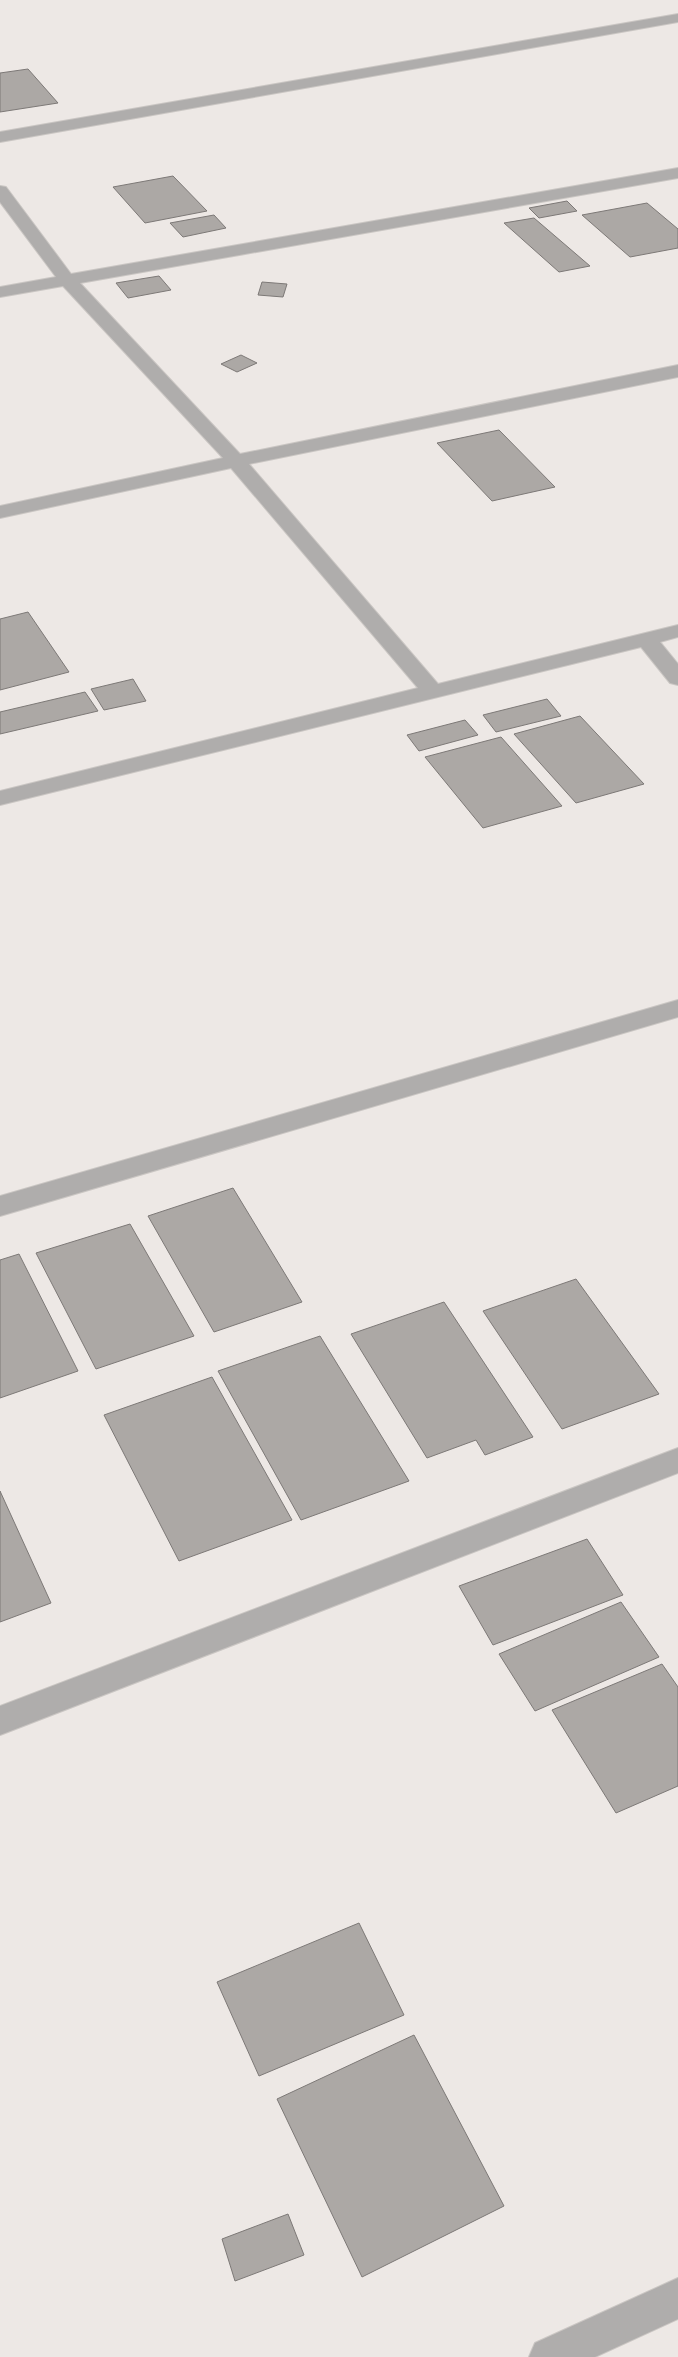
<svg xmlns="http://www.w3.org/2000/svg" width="678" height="2357" viewBox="0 0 678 2357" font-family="'Public Sans',sans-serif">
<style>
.building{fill:#aca8a5;stroke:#7d7977}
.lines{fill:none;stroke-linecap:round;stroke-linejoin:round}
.street-casing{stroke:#cac6c3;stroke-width:2}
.street{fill:#afadac;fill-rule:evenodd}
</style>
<rect width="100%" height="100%" fill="#ede8e5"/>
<g class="building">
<path d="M28,69L58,103L0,112V73Z"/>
<path d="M173,176L207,211L145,223L113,187Z"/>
<path d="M567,201L577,211L539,218L529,208Z"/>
<path d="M647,203L678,229V248L630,257L582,215Z"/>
<path d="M214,215L226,228L183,237L170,223Z"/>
<path d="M534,218L590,266L559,272L504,223Z"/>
<path d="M159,276L171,290L128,298L116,283Z"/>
<path d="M262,282L287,284L283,297L258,295Z"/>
<path d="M241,355L257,363L237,372L221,364Z"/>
<path d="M499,430L555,487L492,501L437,443Z"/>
<path d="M28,612L69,672L0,690V619Z"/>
<path d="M133,679L146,701L104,710L91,689Z"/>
<path d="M85,692L98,711L0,734V712Z"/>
<path d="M547,699L561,716L496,732L483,715Z"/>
<path d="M580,716L644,784L576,803L514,734Z"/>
<path d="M465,720L478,735L419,751L407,735Z"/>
<path d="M501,737L562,806L483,828L425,757Z"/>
<path d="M233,1188L302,1302L214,1332L148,1216Z"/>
<path d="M130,1224L194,1336L96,1369L36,1253Z"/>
<path d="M19,1254L78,1371L0,1398V1260Z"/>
<path d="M576,1279L659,1394L562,1429L483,1311Z"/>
<path d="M444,1302L533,1437L485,1455L476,1440L427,1458L351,1334Z"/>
<path d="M320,1336L409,1481L301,1520L218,1371Z"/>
<path d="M212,1377L292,1520L179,1561L104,1415Z"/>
<path d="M0,1491L51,1603L0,1622Z"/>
<path d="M587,1539L623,1595L493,1645L459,1586Z"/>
<path d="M621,1602L659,1657L535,1711L499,1654Z"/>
<path d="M662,1664L678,1687V1786L616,1813L552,1710Z"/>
<path d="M359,1923L404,2015L259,2076L217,1982Z"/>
<path d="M414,2035L504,2206L362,2277L277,2099Z"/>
<path d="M288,2214L304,2255L235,2281L222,2239Z"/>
</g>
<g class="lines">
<defs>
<g id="street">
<path d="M678,14V22L0,142V132Z"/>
<path d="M678,168V178L80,283L240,454L678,365V377L249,464L438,684L678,625V637L660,642L678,664V685L670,683L641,647L0,805V791L418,688L231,468L0,518V506L223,458L63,286L0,297V287L56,277L0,202V186L6,187L71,274Z"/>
<path d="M678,1000V1017L0,1216V1196Z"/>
<path d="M678,1448V1473L0,1735V1706Z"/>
<path d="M678,2278V2319L595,2357H529L535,2343Z"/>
</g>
</defs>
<use href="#street" class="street-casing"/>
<use href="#street" class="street"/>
</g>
</svg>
